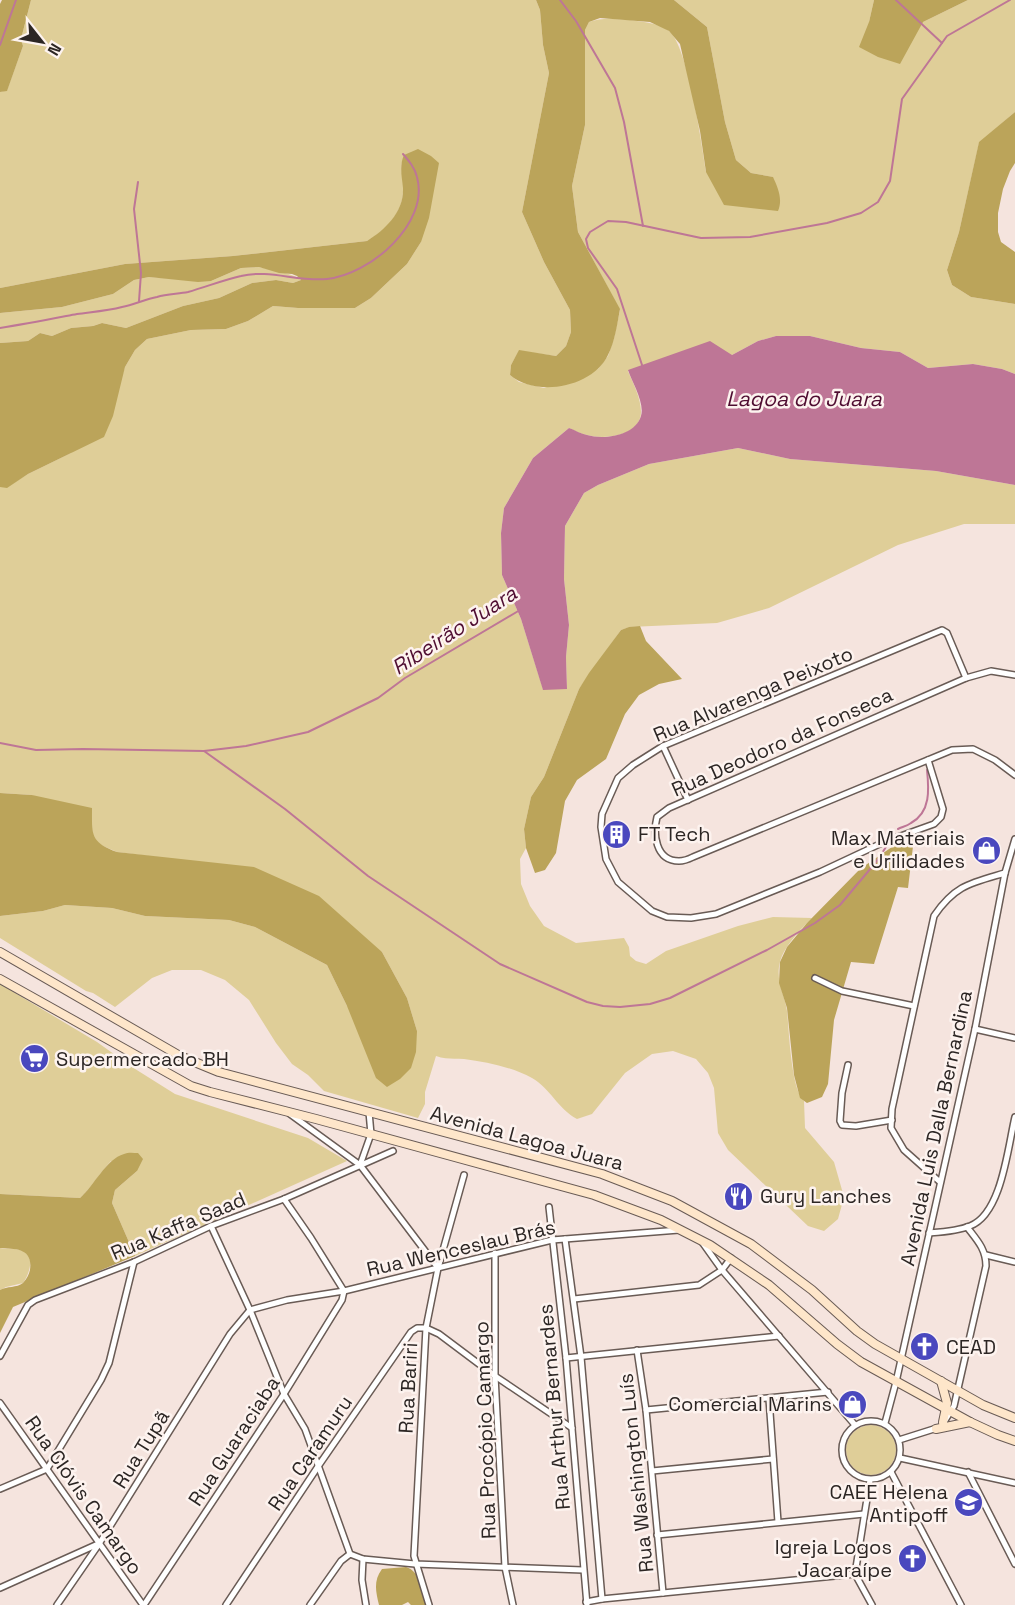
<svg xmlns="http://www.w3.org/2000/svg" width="1015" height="1605" viewBox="0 0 1015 1605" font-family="'Space Grotesk',sans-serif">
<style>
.green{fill:#dfce98}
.forest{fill:#bba45a}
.water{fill:#be7696}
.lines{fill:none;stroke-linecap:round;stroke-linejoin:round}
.stream{stroke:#be7696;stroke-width:2}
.minor-casing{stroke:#695b55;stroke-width:8}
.secondary-casing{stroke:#695b55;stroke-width:10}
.minor{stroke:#fff;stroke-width:5}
.secondary{stroke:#fee6ca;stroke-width:8}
.labels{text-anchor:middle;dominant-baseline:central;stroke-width:5;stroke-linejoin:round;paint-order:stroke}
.street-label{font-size:20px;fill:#2c2624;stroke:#fdf3ef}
.poi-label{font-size:20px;fill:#2c2624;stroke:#fdf3ef;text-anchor:start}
.water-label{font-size:21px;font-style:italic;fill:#4f0d31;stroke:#fdf3ef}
</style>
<rect width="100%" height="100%" fill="#f5e4de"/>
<g class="green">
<path d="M31,0H536L540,10L543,45L549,73L522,212L544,262L570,310L571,332L566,346L556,356L519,351L511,365L510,375L519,382L544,388L598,369L608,356L614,338L620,310L578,232L572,186L585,125V30L589,22C603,17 615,19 630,20C643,22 659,23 669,31C688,46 702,146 706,172L773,177L751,173L736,160L725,122L707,27L674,0H874L869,22H923L968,0H1015V112L979,143L959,232L947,270L952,285L971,297L1015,304V374L1002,369L973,364L928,368L900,352L861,348L810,336H776L758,341L732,355L649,364L628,371C633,383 641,398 641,412C641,436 605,440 587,435C581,434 575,431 569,428L533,458L504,508L501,533L502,575L521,619L543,689H567L566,657L569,625L564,579L565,526L584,493L598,485L649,464L738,448L790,459L936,471L1015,485V524H964L898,545L769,608L717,623L630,627L621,630L579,689L544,777L531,797L524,829L526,848L520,859L521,884L530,906L544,926L576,943L624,938L629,947L630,956L636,961L646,964L666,951L738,926L773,917L812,918C801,929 784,946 780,962C775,980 785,995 787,1011C789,1030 791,1090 804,1101L805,1128L834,1162L844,1197L838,1219L824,1231L808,1226L728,1150L718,1133L714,1088L708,1073L696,1059L673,1051L652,1054L625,1073L592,1114L577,1119C558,1109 550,1088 532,1078C512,1067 487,1062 464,1059C454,1058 446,1060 436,1056L425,1092V1104L418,1118L324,1091L308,1075L292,1064L276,1043L249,1000L225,980L201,970H172L152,978L115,1007L93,993L86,991L0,938V916L43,911L65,905L112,908L145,916L229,920L255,927L327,965L347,1006L417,1031L407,998L382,952L180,860L117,852L103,846L94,840L92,830L32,795L0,793V487H7L28,474L71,453L119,385L125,367L135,350L147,339L191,330L226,329L248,321L273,306L298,308H355L371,298L407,264L421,242L401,162C401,172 404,182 403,192C402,214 385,231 367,241L233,256L125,264L0,288V92L7,90L23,46L21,39Z"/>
<path d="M259,267C269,269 295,274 301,280L293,283L276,280L252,283L219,298L183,306L126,328L102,323L93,326L71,328L52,336L40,333L28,341L0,343V313L62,307L113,294L134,280L149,277L211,281L241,268Z"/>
<path d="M0,984L97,1042L132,1067L175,1094L308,1138L347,1161L135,1256L112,1203L115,1190L137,1171L111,1161C100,1173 92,1187 80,1198L0,1194Z"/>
<path d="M0,1248C6,1249 14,1248 20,1250C36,1254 30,1273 23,1283L6,1287L0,1290Z"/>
<circle cx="871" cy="1450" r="25"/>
</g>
<g class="forest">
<path d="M2,0H31L21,39L23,46L7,91L0,92V4Z"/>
<path d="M536,0H674L707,27L725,122L736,160L751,173L773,177C778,188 783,199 778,211L724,205L706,172L700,131L680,44L669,31L650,22L600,18L589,22L585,30V125L572,186L578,232L620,309C617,325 615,341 608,355C593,387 537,398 510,375L511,365L519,350L556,356L566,346L571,332L570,310L544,262L522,212L549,73L543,45L540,10Z"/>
<path d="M874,0H968L923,22L900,64L878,57L859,47L869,22Z"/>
<path d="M1015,112V163L1010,171L1003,189L998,213V232L1001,242L1015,252V304L971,297L952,285L947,270L959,232L979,142Z"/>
<path d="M418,149L431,156L439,163L429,218L421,242L407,264L371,298L355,308H298L273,306L248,321L226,329L191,330L147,339L135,350L125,367L113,416L104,437L28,474L7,488L0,487V343L28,341L40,333L52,336L71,328L93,326L102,323L126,328L183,306L219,298L252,283L276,280L293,283L301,280L297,276L292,274L279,273L259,267L241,268L211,281L198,282L149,277L134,280L113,294L62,307L0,313V288L125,264L233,256L367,241C385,230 404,212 403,188C402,177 399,166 404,155Z"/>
<path d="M640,626L646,641L682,679L659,684L639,695L625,714L606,759L577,780L565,801L556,853L545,870L535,873L526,848L524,829L531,797L544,777L579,689L589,673L621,630L629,627Z"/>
<path d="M0,793L32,795L92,808C92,835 90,842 117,852L254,867L319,896L382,952L407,998L417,1031L416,1052L411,1068L400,1079L387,1087L376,1078L347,1006L327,965L255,927L229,920L145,916L112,908L65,905L43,911L0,916Z"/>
<path d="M905,838H914L908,888L898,887L874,964L851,962L834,1020L828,1084L822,1097L807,1103L800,1098L794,1075L787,1008L779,983L780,962L787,947L807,923L860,869Z"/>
<path d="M138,1153L143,1159L137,1171L115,1190L112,1203L135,1256L13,1307L0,1333V1290C7,1286 17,1288 23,1283C27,1279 29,1274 30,1270C33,1248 16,1249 0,1248V1194L80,1198C94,1186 106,1159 124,1154C128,1152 134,1153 138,1153Z"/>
<path d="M406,1567C420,1571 425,1593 430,1605H411L408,1602L402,1605H379C376,1592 373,1581 382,1569Z"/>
</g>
<path class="water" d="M776,336H810L861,348L900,352L928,368L973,364L1002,369L1015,374V485L936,471L790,459L738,448L649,464L598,485L584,493L565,526L564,579L569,625L566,657L567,689L543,690L521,619L502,575L501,533L504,508L533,458L569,428C575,430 581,434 587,435C604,440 635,436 641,416C645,403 632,382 628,370L710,341L732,355L758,341Z"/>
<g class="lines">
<g class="stream">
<path d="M560,0L576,21L615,88L624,122L643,226"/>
<path d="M896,0L942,43"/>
<path d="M0,45L16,0"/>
<path d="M138,182L134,209L141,273L139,301"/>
<path d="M0,328C26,324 51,319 77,314C91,312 107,311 122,307C134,305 145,299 157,297C167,294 178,294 188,292C206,287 223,280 241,276C269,269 298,282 327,279C369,275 430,224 417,177C415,168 409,161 403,154"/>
<path d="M643,368L617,289L588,248L586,239L590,232L608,221L626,222L701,238L750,237L827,223L861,213L878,202L890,181L902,99L947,36L1010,0"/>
<path d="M0,743L36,750L83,749L204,751L246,746L308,732L378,698L405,678L520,610"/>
<path d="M204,751L285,809L368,876L500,964L587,1002L603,1006L620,1007L650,1004L670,998L767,950L815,923L840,905L876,862L888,844"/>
<path d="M898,829C902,827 907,826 911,823C931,812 929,789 927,770"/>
</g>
<defs>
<g id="minor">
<path d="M1015,675L991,671L966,678L669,808L657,817C653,833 655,861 679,861C684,861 689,859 693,857L952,750L973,749L995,760L1015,775"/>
<path d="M663,746L688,800"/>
<path d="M928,760L943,809L941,817L934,824L884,842L820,872L716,914L691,918L667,917L652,911L618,882L606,859L601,827L602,814L618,778L633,765L663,746L942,630L947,633L966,678"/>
<path d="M815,978L842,991L914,1006"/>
<path d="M975,1029L1015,1038"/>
<path d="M848,1065L842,1093L840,1121L842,1125L856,1126L892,1120"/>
<path d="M290,1114L360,1165L438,1268"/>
<path d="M360,1165L371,1134L369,1112"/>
<path d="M940,1182L904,1150L891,1128L892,1109L934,916C955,885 971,883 1005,873"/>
<path d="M549,1207L566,1358L587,1605"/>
<path d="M211,1226L250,1310L284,1394L305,1429L350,1554"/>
<path d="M929,1233C942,1232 958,1231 970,1226C1002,1214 1008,1146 1015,1117"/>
<path d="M565,1239L581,1357L602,1599"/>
<path d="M702,1242L722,1270L855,1425"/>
<path d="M495,1253V1376L505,1567L513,1605"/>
<path d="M986,1255L1015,1262"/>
<path d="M574,1299L699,1285L722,1270L731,1258"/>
<path d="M637,1350L646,1410L663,1593"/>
<path d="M0,1356L28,1305L35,1300L134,1262L211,1226L284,1199L393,1151"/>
<path d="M566,1358L779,1336"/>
<path d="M769,1399L778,1522"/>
<path d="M0,1403L143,1605"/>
<path d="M646,1410L828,1392"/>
<circle cx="871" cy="1450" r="29"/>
<path d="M944,1422L954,1406L986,1266C986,1249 977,1240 967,1227"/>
<path d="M885,1423L896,1382L975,1029L1005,873L1015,839"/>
<path d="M899,1440L937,1428"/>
<path d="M900,1458L1015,1483"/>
<path d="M652,1471L773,1459"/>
<path d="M891,1472L961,1605"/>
<path d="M968,1472L1015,1564"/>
<path d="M870,1480L855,1574L872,1605"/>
<path d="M0,1489L47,1469L101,1380L109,1363L134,1262"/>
<path d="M657,1535L864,1514"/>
<path d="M363,1559L362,1580L366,1605"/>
<path d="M0,1588L98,1544"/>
<path d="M586,1602L602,1599L855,1574"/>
<path d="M57,1605L99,1544L230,1334L250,1310L287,1300L344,1291L552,1240L679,1230"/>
<path d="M144,1605L284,1394L342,1300L344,1291L311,1238L284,1199"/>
<path d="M226,1605L319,1465L411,1332L417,1328H426L439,1334L495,1376L572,1428"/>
<path d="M310,1605L341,1561L350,1554L363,1559L415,1564L583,1570"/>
<path d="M429,1605L414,1556L426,1328L438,1268L464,1175"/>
</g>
<g id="secondary">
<path d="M0,952L180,1056L219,1072L602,1174L672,1201L751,1244L812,1290L857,1331L875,1344L983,1405L1015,1418"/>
<path d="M0,979L191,1086L210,1092L316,1119L594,1195L661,1220L710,1245L769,1285L837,1344L861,1362L970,1422L998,1435L1015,1441"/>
<path d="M941,1381L947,1403L943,1422"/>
<path d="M936,1429L970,1422"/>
</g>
</defs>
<use href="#minor" class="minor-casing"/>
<use href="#secondary" class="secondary-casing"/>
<use href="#minor" class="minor"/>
<use href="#secondary" class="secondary"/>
</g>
<defs>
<symbol id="building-disc" viewBox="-11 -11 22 22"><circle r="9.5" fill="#4a48be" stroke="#fdf3ef"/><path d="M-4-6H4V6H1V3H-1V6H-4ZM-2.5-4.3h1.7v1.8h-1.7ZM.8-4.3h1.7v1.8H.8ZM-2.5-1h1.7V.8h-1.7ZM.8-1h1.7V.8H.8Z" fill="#fff"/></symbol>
<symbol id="shop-disc" viewBox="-11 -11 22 22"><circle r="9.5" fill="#4a48be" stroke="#fdf3ef"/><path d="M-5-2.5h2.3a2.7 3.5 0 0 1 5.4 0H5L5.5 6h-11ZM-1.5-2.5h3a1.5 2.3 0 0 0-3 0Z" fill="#fff"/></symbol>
<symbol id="supermarket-disc" viewBox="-11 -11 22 22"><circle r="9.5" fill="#4a48be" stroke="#fdf3ef"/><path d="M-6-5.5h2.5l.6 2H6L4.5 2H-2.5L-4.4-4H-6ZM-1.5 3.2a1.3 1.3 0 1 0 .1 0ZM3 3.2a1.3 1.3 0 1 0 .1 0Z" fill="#fff"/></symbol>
<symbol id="restaurant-disc" viewBox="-11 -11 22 22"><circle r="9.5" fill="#4a48be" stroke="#fdf3ef"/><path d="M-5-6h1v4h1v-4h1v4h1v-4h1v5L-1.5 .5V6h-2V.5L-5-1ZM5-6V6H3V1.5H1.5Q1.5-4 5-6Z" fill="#fff"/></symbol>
<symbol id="church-disc" viewBox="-11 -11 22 22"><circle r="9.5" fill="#4a48be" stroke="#fdf3ef"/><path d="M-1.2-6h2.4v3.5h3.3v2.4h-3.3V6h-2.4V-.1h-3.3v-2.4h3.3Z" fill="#fff"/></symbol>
<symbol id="school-disc" viewBox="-11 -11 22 22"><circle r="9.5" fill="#4a48be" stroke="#fdf3ef"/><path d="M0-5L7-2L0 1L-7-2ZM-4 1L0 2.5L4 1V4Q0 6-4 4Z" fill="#fff"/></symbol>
</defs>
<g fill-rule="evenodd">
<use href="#building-disc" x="600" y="818" width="33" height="33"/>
<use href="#shop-disc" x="970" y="834" width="33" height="33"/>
<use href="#supermarket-disc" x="18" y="1042" width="33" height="33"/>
<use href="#restaurant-disc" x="722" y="1180" width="33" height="33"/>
<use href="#church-disc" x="908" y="1330" width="33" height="33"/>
<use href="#shop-disc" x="836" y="1388" width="33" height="33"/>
<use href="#school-disc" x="952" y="1486" width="33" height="33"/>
<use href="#church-disc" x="896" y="1542" width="33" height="33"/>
</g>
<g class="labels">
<g class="street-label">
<text transform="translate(753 694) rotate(-23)">Rua Alvarenga Peixoto</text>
<text transform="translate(782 742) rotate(-24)">Rua Deodoro da Fonseca</text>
<text transform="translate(936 1128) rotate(-78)">Avenida Luis Dalla Bernardina</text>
<text transform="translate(527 1138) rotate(15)">Avenida Lagoa Juara</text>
<text transform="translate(178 1226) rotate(-23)">Rua Kaffa Saad</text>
<text transform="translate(461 1248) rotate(-13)">Rua Wenceslau Brás</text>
<text transform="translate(408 1388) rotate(-87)">Rua Bariri</text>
<text transform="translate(554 1407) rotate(-95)">Rua Arthur Bernardes</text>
<text transform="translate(485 1430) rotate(-92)">Rua Procópio Camargo</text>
<text transform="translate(234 1441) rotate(-57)">Rua Guaraciaba</text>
<text transform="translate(141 1449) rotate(-58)">Rua Tupã</text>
<text transform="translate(310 1453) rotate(-56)">Rua Caramuru</text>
<text transform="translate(636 1473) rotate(-96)">Rua Washington Luís</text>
<text transform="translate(84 1495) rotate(55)">Rua Clóvis Camargo</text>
</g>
<g class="poi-label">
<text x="638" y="834">FT Tech</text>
<text x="965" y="838" text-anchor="end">Max Materiais<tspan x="965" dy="23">e Urilidades</tspan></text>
<text x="56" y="1059">Supermercado BH</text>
<text x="760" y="1196">Gury Lanches</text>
<text x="946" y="1347">CEAD</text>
<text x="832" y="1404" text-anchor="end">Comercial Marins</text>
<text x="948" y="1492" text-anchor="end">CAEE Helena<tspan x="948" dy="23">Antipoff</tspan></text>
<text x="892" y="1547" text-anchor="end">Igreja Logos<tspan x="892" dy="23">Jacaraípe</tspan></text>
</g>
<g class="water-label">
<text x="804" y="398">Lagoa do Juara</text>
<text transform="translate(454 630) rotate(-33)">Ribeirão Juara</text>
</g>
</g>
<g transform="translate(42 42) rotate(121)" stroke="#fdf3ef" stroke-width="4.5" paint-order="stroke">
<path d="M0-4.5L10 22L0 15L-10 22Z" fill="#2c2624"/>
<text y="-9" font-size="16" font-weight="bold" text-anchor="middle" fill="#2c2624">N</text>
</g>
</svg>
